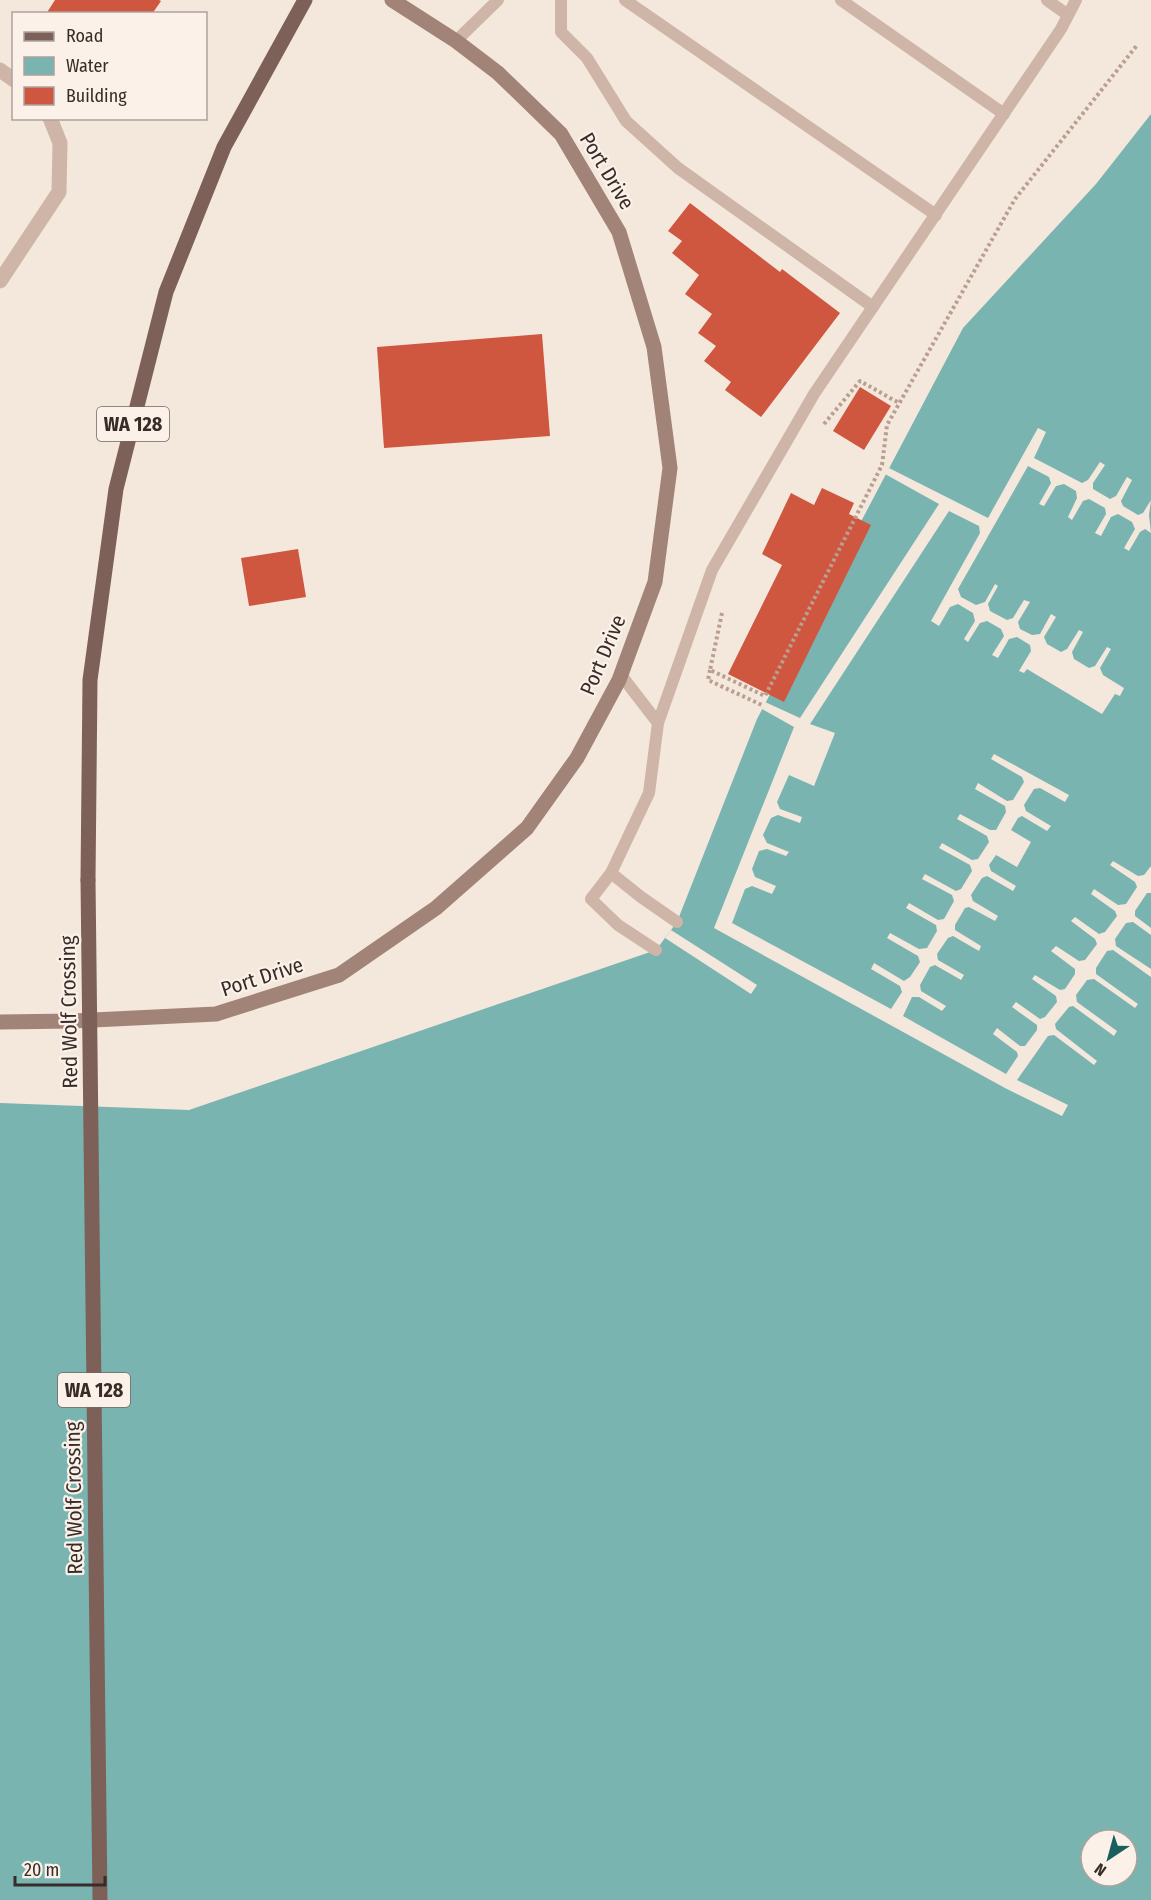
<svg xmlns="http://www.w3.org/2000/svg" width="1151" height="1900" viewBox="0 0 1151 1900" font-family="'Fira Sans Condensed',sans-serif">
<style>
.water{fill:#79b4b1;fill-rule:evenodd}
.pier{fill:#f4e7dc}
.building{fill:#cf563f}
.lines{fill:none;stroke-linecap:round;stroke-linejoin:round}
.path{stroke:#ba9f91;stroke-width:4;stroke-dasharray:3 3;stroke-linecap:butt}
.lane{stroke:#ceb5a7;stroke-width:12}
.street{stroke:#ceb5a7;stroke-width:15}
.secondary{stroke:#a28378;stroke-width:15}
.primary{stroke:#7d6158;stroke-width:15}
.primary-bridge{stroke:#7d6158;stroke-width:15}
.labels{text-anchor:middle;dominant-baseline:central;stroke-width:4.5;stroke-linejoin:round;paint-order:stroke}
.shield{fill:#fbf1e9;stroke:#736762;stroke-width:1.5}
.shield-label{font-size:20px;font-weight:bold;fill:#392c28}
.street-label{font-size:21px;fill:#392c28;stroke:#fbf1e9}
</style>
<rect width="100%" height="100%" fill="#f4e7dc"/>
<path class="water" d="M1151,114V1900H0V1103L189,1110L656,950L677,922L757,719L963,328L1096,184ZM1091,1840H1127V1876H1091Z"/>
<g class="pier">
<path d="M1038,428L1046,432L1034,458L1082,483L1088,480L1100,462L1105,465L1093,483V489L1110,499L1116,496L1127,477L1132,480L1121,501L1123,506L1138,515L1143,513L1151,500L1149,515L1151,533L1145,529L1140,532L1129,551L1124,548L1135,529L1132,522L1118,514L1111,517L1101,536L1095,533L1106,514L1105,508L1089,499L1083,501L1072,520L1068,517L1077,498L1076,491L1064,484L1056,486L1044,506L1039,504L1051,483L1049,477L1028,466L958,589L961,597L976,605L985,602L995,584L998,586L988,604L990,611L1007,620L1013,618L1024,600L1030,602L1018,622L1020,629L1032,635L1040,634L1051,614L1056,617L1044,637L1047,644L1061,652L1067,649L1079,630L1083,632L1072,652L1074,659L1089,668L1095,666L1107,647L1111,649L1100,668L1103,675L1124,688L1120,696L1115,694L1102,714L1027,669L1024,673L1019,671L1031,651L1030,645L1017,637L1009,639L998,658L992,655L1004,636L1001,629L987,621L980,623L968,642L964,639L975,621L973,613L958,604L950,607L939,626L931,621L980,533L979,526L949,511L810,724L835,733L814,786L789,775L777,802L780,809L802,817L800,823L778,815L771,818L763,835L767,843L789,852L786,856L767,849L759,851L752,869L755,877L776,886L772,894L752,886L745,889L732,923L891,1009L902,992L900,986L871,969L874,963L904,981L910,977L920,962L918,956L887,938L890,933L919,949L927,948L937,931L936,925L906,908L909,903L938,920L944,919L954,901L952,895L922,879L925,874L956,891L961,889L972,871L970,865L939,848L942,843L972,860L978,859L989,842L987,836L957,819L960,814L990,830H996L1006,812L1005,806L975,789L978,783L1007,801L1013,800L1024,782L1022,777L991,759L994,754L1069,795L1065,802L1040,788L1034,789L1024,805L1026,811L1051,826L1047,831L1022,816L1018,818L1011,830L1031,842L1017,867L996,855L989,865L991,871L1016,886L1013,891L987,876L982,878L971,895L973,901L998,916L995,921L969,907L965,908L955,925V930L981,946L979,951L953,936L948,938L937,954L938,960L964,975L961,980L935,965L930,967L920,985L921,991L946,1006L942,1011L919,997H912L903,1016L1006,1074L1018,1056L1017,1052L993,1034L997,1028L1020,1046H1025L1037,1030V1025L1012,1007L1016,1002L1040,1019L1045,1017L1057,1002L1056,996L1032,979L1035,975L1060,990L1065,989L1075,974V969L1051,951L1056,946L1079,961L1085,960L1097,944L1095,939L1071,921L1075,917L1099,934L1105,932L1117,916L1115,911L1091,894L1094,889L1118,905L1126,904L1137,887L1135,882L1110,865L1113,861L1138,876L1144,875L1151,866V893H1147L1135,911V916L1151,928V935L1133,922L1126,923L1115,939L1116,946L1151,969V977L1113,950L1107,951L1096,968V974L1138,1004L1135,1008L1094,979L1087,980L1076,995L1077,1002L1117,1031L1114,1036L1073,1006L1069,1007L1055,1024L1056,1029L1097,1061L1094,1065L1054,1035L1048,1036L1017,1080L1068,1105L1062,1116L1005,1088L714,928L794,727L762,709L765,702L800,718L939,504L885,474L889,468L988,518Z"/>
<path d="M671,930L757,985L751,994L665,938Z"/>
</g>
<g class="building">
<path d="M55,0H159L161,1L152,14H46Z"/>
<path d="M690,203L780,272L782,269L840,313L761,417L725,390L731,382L704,361L716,346L698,333L712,314L685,294L699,275L672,253L682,241L668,231Z"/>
<path d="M542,334L550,436L384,448L377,347Z"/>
<path d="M860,387L891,406L864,450L833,431Z"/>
<path d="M822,488L854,503L849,514L871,525L784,702L728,674L782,565L762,554L791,493L814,505Z"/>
<path d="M298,549L306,597L249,606L241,558Z"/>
</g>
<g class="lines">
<g class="path">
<path d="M824,424L860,381L899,403"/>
<path d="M722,613L710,670L765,696L882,465L887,425L1015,199L1138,44"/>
<path d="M710,670L708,680L764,706"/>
</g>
<g class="lane">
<path d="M561,0V32L587,58L626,121L678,168L873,307"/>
<path d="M625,0L936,215"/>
<path d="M841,0L1004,114"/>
<path d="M1047,0L1068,15"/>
<path d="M456,41L498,0"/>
<path d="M621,675L658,723L649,793L611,873L591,899L618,925L656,950"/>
<path d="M658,723L712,570L814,394L1061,29L1076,0"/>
<path d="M611,873L641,897L677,922"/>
</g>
<g class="street">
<path d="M0,70L14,80"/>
<path d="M0,281L59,192L60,143L50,118"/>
</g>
<path class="secondary" d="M0,1022L73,1021L216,1014L339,975L436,908L527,828L577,758L619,680L655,582L670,468L654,347L619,232L561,134L498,73L456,41L392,0"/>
<path class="primary" d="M88,880L90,680L116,489L166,292L224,147L305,0"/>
<path class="primary-bridge" d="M88,880L100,1900"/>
</g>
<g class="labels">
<g class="shield">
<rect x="97" y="407" width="72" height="34" rx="4.5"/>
<rect x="58" y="1373" width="72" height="34" rx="4.5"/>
</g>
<g class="shield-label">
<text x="133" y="424">WA 128</text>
<text x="94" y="1390">WA 128</text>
</g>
<g class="street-label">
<text transform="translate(607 171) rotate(59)">Port Drive</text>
<text transform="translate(603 655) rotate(-67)">Port Drive</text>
<text transform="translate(262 977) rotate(-18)">Port Drive</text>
<text transform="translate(69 1012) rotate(-91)">Red Wolf Crossing</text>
<text transform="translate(74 1498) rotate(-91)">Red Wolf Crossing</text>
</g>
</g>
<rect x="12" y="12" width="195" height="108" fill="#fbf1e9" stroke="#ada29c" stroke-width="1.5"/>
<rect x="24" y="32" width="30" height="9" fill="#7d6158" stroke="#ada29c" stroke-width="1.5"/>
<text x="66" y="42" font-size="18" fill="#392c28">Road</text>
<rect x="24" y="57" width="30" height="18" fill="#79b4b1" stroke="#ada29c" stroke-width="1.5"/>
<text x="66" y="72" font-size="18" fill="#392c28">Water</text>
<rect x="24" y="87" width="30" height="18" fill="#cf563f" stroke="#ada29c" stroke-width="1.5"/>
<text x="66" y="102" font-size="18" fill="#392c28">Building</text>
<g transform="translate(1109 1858) rotate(216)"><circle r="28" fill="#fbf1e9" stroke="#ada29c" stroke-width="1.5"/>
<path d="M0-4.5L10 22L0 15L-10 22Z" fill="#1a5f5d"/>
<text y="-9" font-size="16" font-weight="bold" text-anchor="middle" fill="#392c28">N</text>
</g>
<path d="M15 1876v9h90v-9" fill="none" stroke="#392c28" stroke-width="3"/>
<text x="24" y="1876" font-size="18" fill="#392c28" stroke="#fbf1e9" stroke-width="4.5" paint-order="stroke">20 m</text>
</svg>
